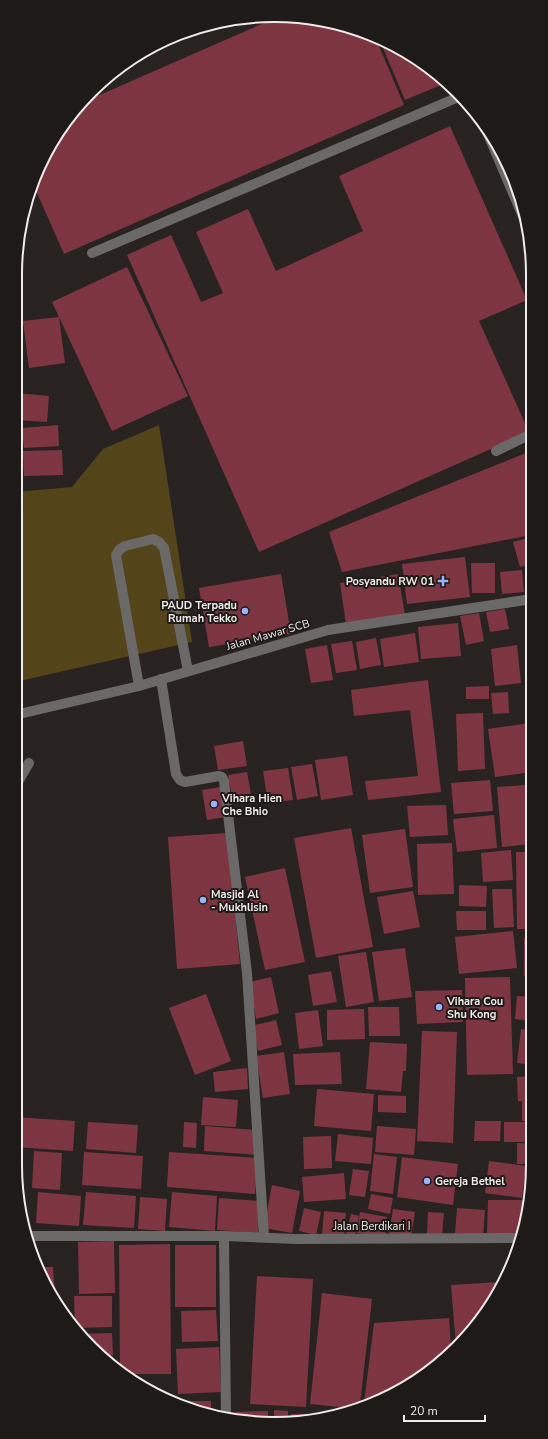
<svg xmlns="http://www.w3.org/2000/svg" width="548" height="1439" viewBox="0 0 548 1439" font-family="'Nunito Sans',sans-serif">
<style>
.green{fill:#53441a}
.building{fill:#7e3542}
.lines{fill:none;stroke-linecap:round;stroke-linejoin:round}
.lane{stroke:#6b6967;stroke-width:10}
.street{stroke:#6b6967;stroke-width:10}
.poi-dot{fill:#95b6fd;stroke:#1e1a18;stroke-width:1.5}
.labels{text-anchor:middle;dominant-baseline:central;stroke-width:4;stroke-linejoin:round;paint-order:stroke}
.poi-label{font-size:11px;font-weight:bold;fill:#efebea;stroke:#1e1a18;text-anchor:start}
.street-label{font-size:11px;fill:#efebea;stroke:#1e1a18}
.rim{fill:none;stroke:#efebea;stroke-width:2}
</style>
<rect width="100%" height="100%" fill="#282321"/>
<path class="green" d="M159,425L192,642L15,682V492L72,487L103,449Z"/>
<g class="building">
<path d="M273,19L341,24L376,39L404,105L64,254L34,186L69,116L86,101Z"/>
<path d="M380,41L418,59L446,83L405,100Z"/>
<path d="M450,126L527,300L479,321L529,432L259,552L127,255L171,235L201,302L223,293L196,232L248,209L276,271L363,231L339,176Z"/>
<path d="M127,267L188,396L112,431L52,302Z"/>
<path d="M59,317L65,363L29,368L23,321Z"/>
<path d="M16,393L49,396L47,422L15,420Z"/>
<path d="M58,425L59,446L24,448L22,428Z"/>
<path d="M15,445H19L21,469L15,470Z"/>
<path d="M62,450L63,475L24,476L23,451Z"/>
<path d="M531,451V535L342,572L329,532Z"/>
<path d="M531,537L532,564L520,567L513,542Z"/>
<path d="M465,557L470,597L407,604L402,564Z"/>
<path d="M471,563H495V593H472Z"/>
<path d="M526,567H532V595H529Z"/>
<path d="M522,570L524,592L502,594L500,572Z"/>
<path d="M281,574L291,634L209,647L199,588Z"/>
<path d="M398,574L405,615L346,624L340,583Z"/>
<path d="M505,609L509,629L490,632L486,612Z"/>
<path d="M479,613L484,641L466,645L460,616Z"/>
<path d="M458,623L461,656L421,659L418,627Z"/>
<path d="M415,633L419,662L384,667L380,639Z"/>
<path d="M376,638L381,665L360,669L356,642Z"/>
<path d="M352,641L357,670L336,673L331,644Z"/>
<path d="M327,645L333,680L311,683L305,649Z"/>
<path d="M517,645L521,683L495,686L491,649Z"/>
<path d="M428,680L441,792L368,800L365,781L418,776L410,710L354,716L351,690Z"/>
<path d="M489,686V699H466V687Z"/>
<path d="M508,692L509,713L493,714L491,693Z"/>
<path d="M483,713L485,769L458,771L456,714Z"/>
<path d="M530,723L532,734V772L495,777L488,729Z"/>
<path d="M243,741L247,766L218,770L214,746Z"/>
<path d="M347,756L353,795L321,800L315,760Z"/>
<path d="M312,764L318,796L297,800L291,767Z"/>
<path d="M288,768L293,800L268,803L263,771Z"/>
<path d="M247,772L251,794L232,797L228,775Z"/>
<path d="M490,780L493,811L454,814L451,783Z"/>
<path d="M526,785L531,844L502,847L497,787Z"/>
<path d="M220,787L225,817L207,820L202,790Z"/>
<path d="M446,805L448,835L410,837L407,806Z"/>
<path d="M494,815L497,848L457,852L453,819Z"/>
<path d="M351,828L373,947L316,958L294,838Z"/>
<path d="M405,829L413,887L370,893L362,835Z"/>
<path d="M227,833L240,964L177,969L168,837Z"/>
<path d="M452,843L454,894L418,895L417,844Z"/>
<path d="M511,850L513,880L483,882L481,853Z"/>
<path d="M516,852H531L532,929H517Z"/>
<path d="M285,868L305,962L265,970L245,877Z"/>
<path d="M459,885L487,886L486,907L459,906Z"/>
<path d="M492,889H512L514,927L494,928Z"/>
<path d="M413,891L420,927L384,934L377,897Z"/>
<path d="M456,911H486V930H457Z"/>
<path d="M513,931L517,968L459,974L455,937Z"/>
<path d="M524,938H532L533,976H524Z"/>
<path d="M405,948L412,997L379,1001L372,952Z"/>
<path d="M366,952L374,1002L346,1007L338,956Z"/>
<path d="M331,971L337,1002L313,1006L308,975Z"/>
<path d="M271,977L279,1013L256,1019L250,982Z"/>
<path d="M510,977L513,1074L467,1075L465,978Z"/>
<path d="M462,990L463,1022L417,1024L415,991Z"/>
<path d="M206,994L231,1061L195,1075L169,1008Z"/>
<path d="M517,996L533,997V1021L515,1019Z"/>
<path d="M368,1007H399L400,1036H369Z"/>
<path d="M364,1009L365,1039L327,1040V1010Z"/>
<path d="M318,1010L323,1046L299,1049L295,1013Z"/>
<path d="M276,1020L282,1045L258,1051L251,1026Z"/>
<path d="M521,1029L533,1031V1065L517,1063Z"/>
<path d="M422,1031L457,1032L453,1143L417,1141Z"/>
<path d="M370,1042L407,1044L406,1071H403L401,1092L366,1089Z"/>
<path d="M284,1052L290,1094L263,1098L256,1056Z"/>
<path d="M340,1052L342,1084L295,1085L293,1054Z"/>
<path d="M247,1068L248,1089L215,1092L213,1072Z"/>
<path d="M533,1076V1101H518L517,1077Z"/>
<path d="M317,1089L374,1094L371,1131L314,1126Z"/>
<path d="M378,1095L406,1096V1113L378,1112Z"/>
<path d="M203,1097L238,1100L236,1127L201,1125Z"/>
<rect x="522" y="1101" width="11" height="20"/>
<path d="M15,1117L75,1121L73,1151L15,1147Z"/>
<path d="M475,1121H501L500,1141H474Z"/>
<path d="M88,1122L138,1125L136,1153L86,1149Z"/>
<path d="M184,1122L197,1123L196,1148L183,1147Z"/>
<rect x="504" y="1122" width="29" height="20"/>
<path d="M205,1126L255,1130L258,1155L204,1151Z"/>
<path d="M377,1126L416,1129L414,1155L375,1152Z"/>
<path d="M338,1134L373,1138L371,1164L335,1161Z"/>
<path d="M331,1136L332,1168L304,1169L303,1137Z"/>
<path d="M517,1143L533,1144V1164H517Z"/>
<path d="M15,1150H23L20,1193L15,1165Z"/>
<path d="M34,1151L62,1153L60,1190L32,1188Z"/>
<path d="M84,1152L143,1156L141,1189L82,1185Z"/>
<path d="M169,1152L258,1158L255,1194L167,1187Z"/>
<path d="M374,1154L397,1157L393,1194L370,1191Z"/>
<path d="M402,1157L458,1164L453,1205L397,1197Z"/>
<path d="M489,1161L526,1166L522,1198L485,1193Z"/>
<path d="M353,1169L369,1171L365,1197L349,1195Z"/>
<path d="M344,1173L346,1199L304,1202L302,1177Z"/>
<path d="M272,1185L300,1191L292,1233L264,1228Z"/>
<path d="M38,1192L81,1196L79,1226L36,1223Z"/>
<path d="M86,1192L136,1196L134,1228L83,1225Z"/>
<path d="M172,1192L217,1196L215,1231L169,1227Z"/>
<path d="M371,1194L393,1198L390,1214L368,1209Z"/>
<path d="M140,1197L167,1199L165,1231L138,1229Z"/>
<path d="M219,1198L261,1201L258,1233L217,1230Z"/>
<path d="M488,1200H528L523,1234L487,1233Z"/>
<path d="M304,1208L321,1212L316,1235L299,1231Z"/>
<path d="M457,1208L485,1210L483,1237L455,1234Z"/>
<path d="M393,1209L415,1212L411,1237L389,1234Z"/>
<path d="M324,1211L346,1213L344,1236L322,1235Z"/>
<path d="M360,1212L387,1217L385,1238L357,1233Z"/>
<path d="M428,1212L444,1213L442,1236L427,1235Z"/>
<path d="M351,1214L359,1216L355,1236L346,1234Z"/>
<path d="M114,1241L115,1293L79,1294L78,1242Z"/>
<path d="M170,1244L171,1374H126L120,1369L119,1245Z"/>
<rect x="175" y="1245" width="41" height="62"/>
<path d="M40,1267H53L55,1293Z"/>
<path d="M257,1276L313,1279L306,1407L250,1404Z"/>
<path d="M500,1282L480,1322L456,1345L451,1285Z"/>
<path d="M322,1293L372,1299L360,1404L350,1408L310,1404Z"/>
<path d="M74,1296H112V1327L75,1328Z"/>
<path d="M216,1310L218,1341L182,1342L181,1311Z"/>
<path d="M449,1318L451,1349L418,1380L364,1403L374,1323Z"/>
<path d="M112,1333L113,1355L104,1356L78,1334Z"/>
<path d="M219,1347L221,1392L178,1394L176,1349Z"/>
<path d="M180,1401H211V1412Z"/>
<path d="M274,1410L288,1411V1420L274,1421Z"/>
<path d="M268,1411V1421L240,1422L230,1418V1412Z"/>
<path d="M291,1414H329V1417L325,1419L291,1420Z"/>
</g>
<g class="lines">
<g class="lane">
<path d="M92,253L461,96"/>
<path d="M139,686L116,555L119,550L125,546L153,539L159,542L164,548L188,671"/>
<path d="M15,787L29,763"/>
</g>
<g class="street">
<path d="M485,127L527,226"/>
<path d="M496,451L531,434"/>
<path d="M161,679L176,774L180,780L185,782L219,776L222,777L224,781L247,973L264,1237"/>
<path d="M15,715L139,686L328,630L532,599"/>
<path d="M27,1236H224L295,1239L521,1238"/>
<path d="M224,1236L226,1417"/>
</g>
</g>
<g class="poi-dot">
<path d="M441 575h4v4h4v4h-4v4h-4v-4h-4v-4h4z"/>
<circle cx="245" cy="611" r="4"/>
<circle cx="214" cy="804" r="4"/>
<circle cx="203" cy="900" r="4"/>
<circle cx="439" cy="1007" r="4"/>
<circle cx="427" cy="1181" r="4"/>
</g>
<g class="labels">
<g class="poi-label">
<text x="434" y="581" text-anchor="end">Posyandu RW 01</text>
<text x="237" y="605" text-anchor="end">PAUD Terpadu<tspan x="237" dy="13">Rumah Tekko</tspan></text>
<text x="222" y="798">Vihara Hien<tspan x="222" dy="13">Che Bhio</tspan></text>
<text x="211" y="894">Masjid Al<tspan x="211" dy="13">- Mukhlisin</tspan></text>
<text x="447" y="1001">Vihara Cou<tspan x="447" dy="13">Shu Kong</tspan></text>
<text x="435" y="1181">Gereja Bethel</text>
</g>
<g class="street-label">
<text transform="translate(268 635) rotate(-16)">Jalan Mawar SCB</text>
<text x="372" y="1226">Jalan Berdikari I</text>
</g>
</g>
<path d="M0 0H548V1439H0ZM274 22H274A252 252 0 0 1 526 274V1165A252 252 0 0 1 274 1417H274A252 252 0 0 1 22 1165V274A252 252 0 0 1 274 22Z" fill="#1e1a18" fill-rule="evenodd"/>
<path class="rim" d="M274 22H274A252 252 0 0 1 526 274V1165A252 252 0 0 1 274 1417H274A252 252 0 0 1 22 1165V274A252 252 0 0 1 274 22Z"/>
<path d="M404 1415v6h81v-6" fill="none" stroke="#efebea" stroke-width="2"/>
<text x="410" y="1415" font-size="12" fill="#efebea" stroke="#1e1a18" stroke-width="3" paint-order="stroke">20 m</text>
</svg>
